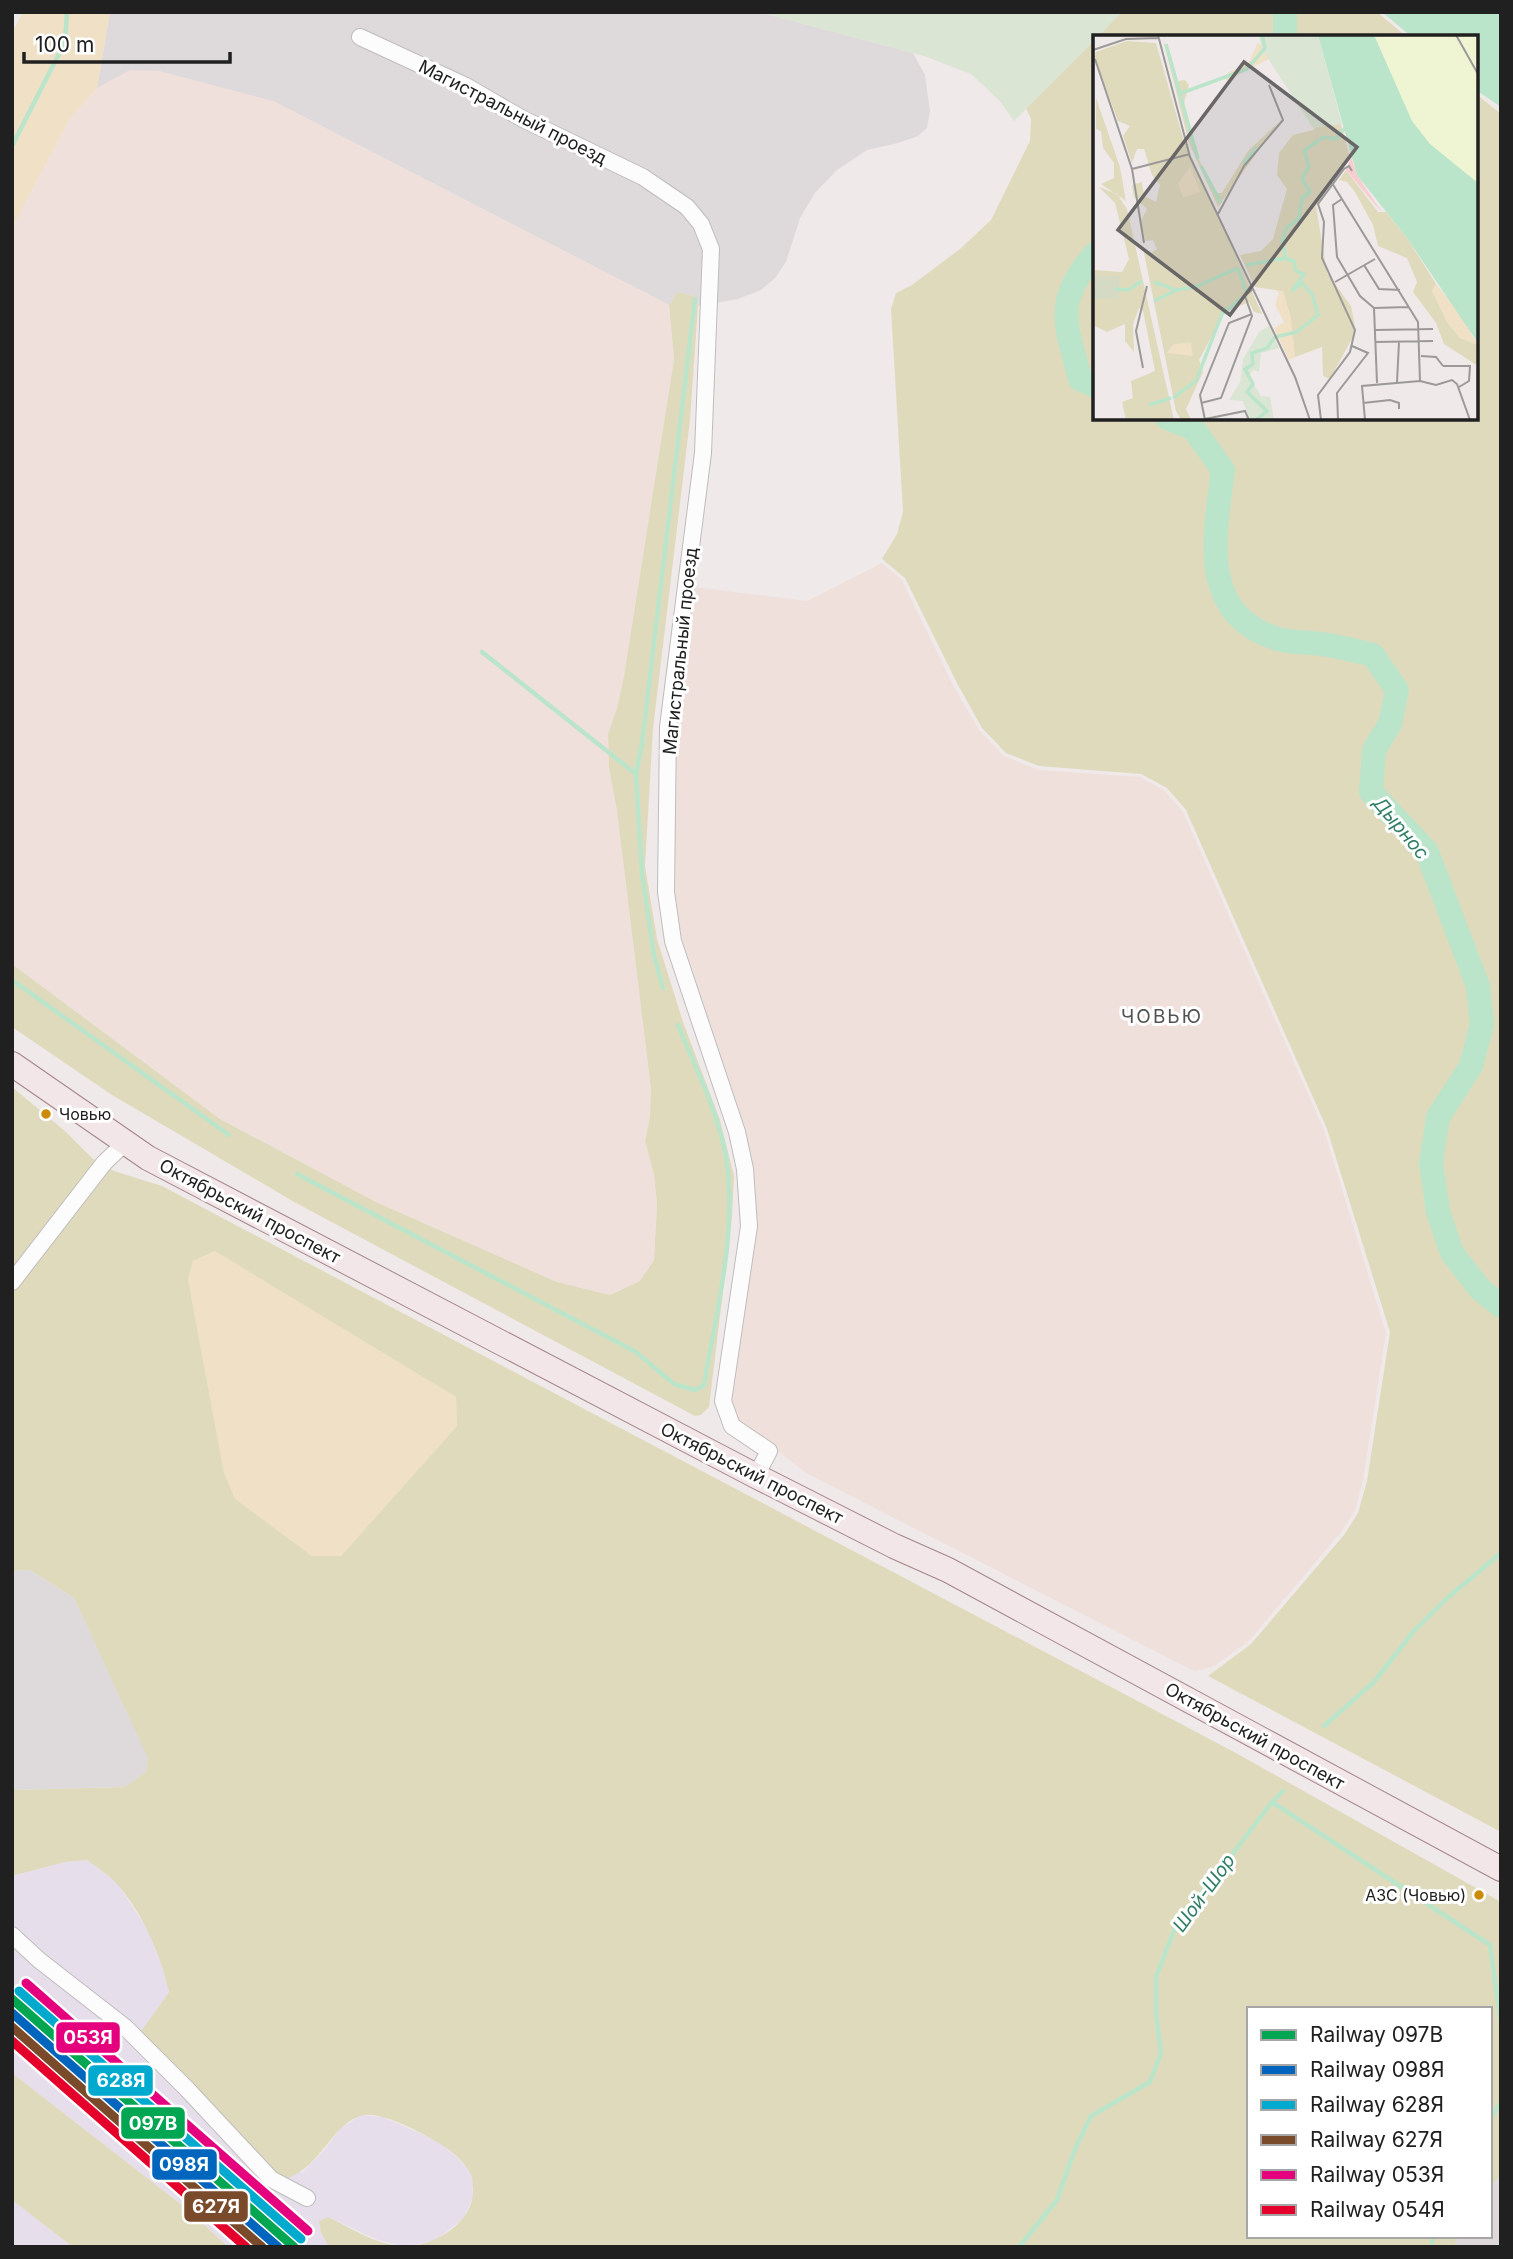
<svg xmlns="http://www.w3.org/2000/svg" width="1513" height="2259" viewBox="0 0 1513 2259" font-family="Inter,sans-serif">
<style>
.residential{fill:#dedadb}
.industrial{fill:#e6dfeb}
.farmland{fill:#f0e0dc}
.grass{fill:#efe0c6}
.forest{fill:#e0dabc;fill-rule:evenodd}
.wetland{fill:#dbe5d3}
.water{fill:#bae5ca}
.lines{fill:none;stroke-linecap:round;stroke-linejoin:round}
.stream{stroke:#bae5ca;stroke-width:4.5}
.river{stroke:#bae5ca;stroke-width:24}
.minor-casing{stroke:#bfbcbc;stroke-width:18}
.primary-casing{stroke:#a5858a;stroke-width:26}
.minor{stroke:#fdfcfc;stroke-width:16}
.primary{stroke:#f2e6e8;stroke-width:24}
.rail{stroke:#cbcacb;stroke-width:4.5;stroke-dasharray:14 14;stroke-linecap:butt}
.rail-1-casing{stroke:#fff;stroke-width:14}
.rail-2-casing{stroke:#fff;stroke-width:14}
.rail-3-casing{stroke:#fff;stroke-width:14}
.rail-4-casing{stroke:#fff;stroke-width:14}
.rail-5-casing{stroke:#fff;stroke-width:14}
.rail-6-casing{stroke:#fff;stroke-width:14}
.rail-1{stroke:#00a651;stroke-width:9}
.rail-2{stroke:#0065bd;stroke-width:9}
.rail-3{stroke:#00a9ce;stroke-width:9}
.rail-4{stroke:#7a4b2a;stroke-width:9}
.rail-5{stroke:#e5007d;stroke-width:9}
.rail-6{stroke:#e4002b;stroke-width:9}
.bus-dot{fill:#cc8b06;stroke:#fff;stroke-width:2.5}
.labels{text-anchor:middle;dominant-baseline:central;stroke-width:6;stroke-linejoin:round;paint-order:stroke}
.bus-label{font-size:16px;fill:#202020;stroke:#fff;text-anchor:start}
.street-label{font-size:18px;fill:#202020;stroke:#fff}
.water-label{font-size:19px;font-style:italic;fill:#327f66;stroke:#fff}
.neighbourhood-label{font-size:19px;letter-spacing:2px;fill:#535353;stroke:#fff}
.inset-river{fill:none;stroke:#bae5ca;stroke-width:3.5}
.inset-road{fill:none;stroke:#9c9999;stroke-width:2}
.view{fill:#686667;fill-opacity:0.15;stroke:#686667;stroke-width:3.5}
.inset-edge{fill:none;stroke:#202020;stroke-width:3.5}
.line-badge{stroke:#fff;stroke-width:2.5}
.badge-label{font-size:19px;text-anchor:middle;font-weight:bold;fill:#fff}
</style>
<rect width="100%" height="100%" fill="#efe9ea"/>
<g class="residential">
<path d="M110,12H759L913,53L925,75L930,111L927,128L918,136L898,143L867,150L837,170L815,193L800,218L786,262L775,278L761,290L738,299L698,306L694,296L678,292L669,305L273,101L97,88Z"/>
<path d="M30,1570L74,1598L149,1758L146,1772L126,1787L12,1790V1571Z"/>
<path d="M1501,2175V2247H1454L1459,2236H1490V2188Z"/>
</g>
<g class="industrial">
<path d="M87,1860L117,1883L149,1932L163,1964L169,1992L157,2009L302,2173L326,2148L340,2129L361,2115L383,2117L437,2141L459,2159L472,2175L473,2196L464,2218L436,2240L406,2247L378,2240L328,2217L321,2233L329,2247H228L192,2213L12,2073V1876L65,1862Z"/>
<path d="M12,2200L73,2247H12Z"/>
</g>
<g class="farmland">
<path d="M130,70L159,71L273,101L669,305L674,359L624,676L617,708L608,734L609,768L617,811L651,1089L650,1117L645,1141L654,1175L657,1204L654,1260L640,1281L610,1295L557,1282L376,1202L220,1119L12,964V228L69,120L97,88Z"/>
<path d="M882,563L902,580L954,687L979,730L1004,756L1039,770L1140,777L1165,791L1183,812L1324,1130L1386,1333L1363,1480L1355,1511L1341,1532L1249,1641L1213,1667L1194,1671L806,1473L739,1421L731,1400L757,1226L754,1168L745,1129L682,939L674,892L676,728L694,587L807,601Z"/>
</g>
<g class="grass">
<path d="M23,12H110L97,88L69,120L12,228V33Z"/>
<path d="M216,1251L456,1397L457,1426L341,1556H312L234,1499L224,1473L188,1279L193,1261Z"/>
</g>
<g class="forest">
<path d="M967,12H1377L1407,37H1095V418H1476V94L1501,114V1832L1208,1676L1251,1644L1344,1535L1358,1513L1367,1481L1390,1332L1327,1129L1186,810L1167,788L1141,774L1039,766L1006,753L982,728L958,685L905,578L882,559L897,534L903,512L891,309L896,293L912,285L960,249L991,220L1030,141L1031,119L1012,78Z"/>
<path d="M678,292L694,296L698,306L690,420L653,729L645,866L657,939L683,1022L720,1120L734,1176L732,1217L709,1407L701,1415L695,1416L296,1203L112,1095L12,1027V964L220,1119L376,1202L557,1282L610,1295L640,1281L654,1260L657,1204L654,1175L645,1141L650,1117L651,1089L617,811L609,768L608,734L617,708L624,676L674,359L669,305Z"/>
<path d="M12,1087L65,1131L93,1159L114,1171L162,1186L1236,1753L1501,1902V2175L1490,2188V2009H1249V2236H1459L1454,2247H329L321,2233L319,2221L328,2217C351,2228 381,2248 408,2246C437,2245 475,2221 473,2188C472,2183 473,2177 470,2173C458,2151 432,2139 411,2128C398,2122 374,2111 360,2116C330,2127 321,2166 288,2178L272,2170L145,2055L142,2030L169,1992C160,1953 143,1914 117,1884C109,1875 97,1868 87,1860L65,1862L12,1876V1790L125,1787L146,1772L148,1758L74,1598L30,1570L12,1571ZM215,1251L456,1397L457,1426L341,1556H312L235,1499L224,1473L188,1279L193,1261Z"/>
<path d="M12,2073L192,2213L228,2247H73L12,2200Z"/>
</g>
<path class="wetland" d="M759,12H1122L1098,37H1095V40L1014,121L999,100L971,74L924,56Z"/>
<path class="water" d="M1382,12H1501V107L1476,90V37H1412Z"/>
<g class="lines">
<g class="stream">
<path d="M12,146L65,42L67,12"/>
<path d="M482,652L636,774"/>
<path d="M12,980L229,1135"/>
<path d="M663,988L654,955L642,874L636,774L642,743L695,299"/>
<path d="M297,1174L636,1352L674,1384L695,1390L704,1385C716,1311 738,1232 726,1157C718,1111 695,1067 678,1025"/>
<path d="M1324,1726L1374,1682L1413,1632L1445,1600L1501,1553"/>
<path d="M1272,1802L1490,1945L1501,2025"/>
<path d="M1490,2119L1501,2102"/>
<path d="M1019,2247L1057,2200L1075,2149L1091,2116L1150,2082L1161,2053L1156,2014V1977L1177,1923L1225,1864L1272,1802L1283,1791"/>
<path d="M1431,2247L1434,2236"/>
</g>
<g class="river">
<path d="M1285,12V37"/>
<path d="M1095,254C1053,302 1066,323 1080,379L1095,386"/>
<path d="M1167,418L1193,428L1223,470C1215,534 1197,614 1278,639C1291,643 1307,642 1321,644C1338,646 1356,651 1373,655L1397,690L1390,724L1374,750L1371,792L1427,852L1478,986L1482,1024L1471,1066L1438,1117L1431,1162L1438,1212L1452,1253L1480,1289L1501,1306"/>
</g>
<defs>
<g id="minor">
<path d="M360,37L466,86L523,119L643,177L687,207L701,224L711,249L703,453L668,727L666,892L673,941L737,1132L745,1169L749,1226L723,1401L732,1426L769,1451L756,1476"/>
<path d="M12,1282L104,1163L125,1143"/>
<path d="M12,1935L39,1960L125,2027L187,2089L271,2179L307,2198"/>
</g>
<path id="primary" d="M12,1064L148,1158L756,1476L894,1546L948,1570L1501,1869"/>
</defs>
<use href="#minor" class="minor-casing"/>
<use href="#primary" class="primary-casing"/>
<use href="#minor" class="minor"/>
<use href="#primary" class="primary"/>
<path class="rail" d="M12,2043L110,2128L237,2220"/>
<defs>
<path id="rail-1" d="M12,1999L294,2247"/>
<path id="rail-2" d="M12,2013L278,2247"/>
<path id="rail-3" d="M19,1991L301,2239"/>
<path id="rail-4" d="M12,2027L262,2247"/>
<path id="rail-5" d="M26,1983L308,2231"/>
<path id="rail-6" d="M12,2041L246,2247"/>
</defs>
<use href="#rail-1" class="rail-1-casing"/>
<use href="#rail-2" class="rail-2-casing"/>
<use href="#rail-3" class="rail-3-casing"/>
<use href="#rail-4" class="rail-4-casing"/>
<use href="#rail-5" class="rail-5-casing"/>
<use href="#rail-6" class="rail-6-casing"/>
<use href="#rail-1" class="rail-1"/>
<use href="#rail-2" class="rail-2"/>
<use href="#rail-3" class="rail-3"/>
<use href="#rail-4" class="rail-4"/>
<use href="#rail-5" class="rail-5"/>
<use href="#rail-6" class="rail-6"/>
</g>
<g class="bus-dot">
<circle cx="46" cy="1114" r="6"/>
<circle cx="1479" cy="1895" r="6"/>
</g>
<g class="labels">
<g class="bus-label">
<text x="59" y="1114">Човью</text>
<text x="1466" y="1895" text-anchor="end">АЗС (Човью)</text>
</g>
<g class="street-label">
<text transform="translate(513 112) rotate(27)">Магистральный проезд</text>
<text transform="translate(680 651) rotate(-84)">Магистральный проезд</text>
<text transform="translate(250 1211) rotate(28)">Октябрьский проспект</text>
<text transform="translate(752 1473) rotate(27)">Октябрьский проспект</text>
<text transform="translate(1255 1736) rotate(29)">Октябрьский проспект</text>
</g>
<g class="water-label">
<text transform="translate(1401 828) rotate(50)">Дырнос</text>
<text transform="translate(1204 1893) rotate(-54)">Шой-Шор</text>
</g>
<g class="neighbourhood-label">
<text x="1162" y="1016">ЧОВЬЮ</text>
</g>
</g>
<g transform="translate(1093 35)">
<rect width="385" height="385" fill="#efe9ea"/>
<path d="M165,7L178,23L133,46L134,38L156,27ZM97,132L107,157L89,162L85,149ZM343,249L364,275L385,310L367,303L354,287L339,256ZM182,254L190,256L199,283L203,322L196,325L181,293L191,287L182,270L186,258ZM98,308L101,321L74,319L81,309Z" fill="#efe0c6"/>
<path d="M70,4L85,46L92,45L96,50L90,71L105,123L124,158H129L155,116L186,87L125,172L96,108ZM34,6L63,8L90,103L169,279L161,277L156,267L131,278L106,325L110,337L93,374L98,385H88L83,376L50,213L58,218L64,214L60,205L52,206L48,186L54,174L41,162L39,150L49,147L51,161L63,167L67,150L59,140L51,114H44L39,128L30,101L37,91L25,86L1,22L3,17ZM97,132L107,157L90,162L85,149ZM98,308L100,321L74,318L81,309ZM3,63L27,132L33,166L8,149L21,143V128L10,113L8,96L3,94ZM244,76L257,122L223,171L234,238L258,271L263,296L237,344L230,341L229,312L202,322L198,283L190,256L162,252L147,220L168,216L180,204L194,154L184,140L186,118L200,100L220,95ZM253,135L285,177H293L314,203L343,249L339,256L354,287L367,303L385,310V331L351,309L343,288L320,257L324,247L314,223L285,211L280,190L262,157L254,147L246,145ZM6,152L24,159L34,174L81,385H33L29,367L40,363L38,346L62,336L50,276L46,273L40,289L41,317L32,306V289L14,297L0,290V264L26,263V241H0V235L29,237L36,224L22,168Z" fill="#e0dabc" fill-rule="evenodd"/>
<path d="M166,0H225L249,89L220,93L169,14ZM176,291L186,313L168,318L166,337L160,335L156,341L168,361L177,362L181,385H157L150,366L136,365L147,347L150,324L166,297Z" fill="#dbe5d3"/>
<path d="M258,122L264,140L290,179L253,135Z" fill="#f8cdcf"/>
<path d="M0,241H26V264H0Z" fill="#d5dac4"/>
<path d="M246,0H385V262Z" fill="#eff5d3"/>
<path d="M225,0H281L319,86L337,109L385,148V308L314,203L264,140Z" fill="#bae5ca"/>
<path class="inset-river" d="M73,9L105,124M86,59L154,34L172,13L169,0M150,129L164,112M108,131L128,168M153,230L193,223M145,233L153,257M61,247L83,255L102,252L145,233M22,254L35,255L49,246M61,266L82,256M80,363L103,346L129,279L150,262M56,370L78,363M163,385L174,376L154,357L160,349L152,334L160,329L159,318L174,313L182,302L204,297L225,280L219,259L209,248L199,256L211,239L203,236L201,226L193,224L189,206L193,194L206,183L209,163L217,157L209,144L216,131L211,116L230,102L242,104L254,91"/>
<path class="inset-road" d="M65,0L97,122L202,342L217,385M363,0L385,39M0,15L33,4L65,3M2,24L39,134L97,119M39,134L51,208M239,148L325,287L327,346M249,164L240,170L244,222L267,261L281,273M125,179L151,131L190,85L176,50M271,230L286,254L307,255M242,247L282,224M281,273L284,348M281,273L316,272M282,295L340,294M282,307L340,306M328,321L343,322L350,331M350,331H377L376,346L366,352M50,333L43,296L54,251M304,347L306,307M108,368L128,363L159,281L152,261L160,254M270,368L297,365L306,368V374M112,384L152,376L156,385M112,385L107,360L136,288L159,279M228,385L225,360L257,317L262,295L229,223L231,187L225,169L251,134L256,131L259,136M245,385L244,358L275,318L259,311M272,385L269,351L327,346L343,350L359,345L364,349L377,385"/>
<path class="view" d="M151,27L264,112L137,280L25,195Z"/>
<rect width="385" height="385" class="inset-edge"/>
</g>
<g class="line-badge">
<rect x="55" y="2021" width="66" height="33" rx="7" fill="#e5007d"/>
<rect x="87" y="2064" width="67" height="33" rx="7" fill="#00a9ce"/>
<rect x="120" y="2106" width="66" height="34" rx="7" fill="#00a651"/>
<rect x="151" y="2148" width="67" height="33" rx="7" fill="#0065bd"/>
<rect x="183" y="2190" width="66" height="33" rx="7" fill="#7a4b2a"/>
</g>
<g class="badge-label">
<text x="88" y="2044">053Я</text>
<text x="121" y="2087">628Я</text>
<text x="153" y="2130">097В</text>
<text x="184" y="2171">098Я</text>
<text x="216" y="2213">627Я</text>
</g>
<rect width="1513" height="2259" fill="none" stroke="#202020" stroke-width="28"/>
<rect x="1247" y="2007" width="245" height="231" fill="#ffffff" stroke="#a6a6a6" stroke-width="2"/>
<rect x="1261" y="2030" width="35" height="10" fill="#00a651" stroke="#a6a6a6" stroke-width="2"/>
<text x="1310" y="2042" font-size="21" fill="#202020">Railway 097В</text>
<rect x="1261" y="2065" width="35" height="10" fill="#0065bd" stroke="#a6a6a6" stroke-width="2"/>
<text x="1310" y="2077" font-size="21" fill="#202020">Railway 098Я</text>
<rect x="1261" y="2100" width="35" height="10" fill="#00a9ce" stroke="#a6a6a6" stroke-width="2"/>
<text x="1310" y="2112" font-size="21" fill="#202020">Railway 628Я</text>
<rect x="1261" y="2135" width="35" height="10" fill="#7a4b2a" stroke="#a6a6a6" stroke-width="2"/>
<text x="1310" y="2147" font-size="21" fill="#202020">Railway 627Я</text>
<rect x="1261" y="2170" width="35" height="10" fill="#e5007d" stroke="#a6a6a6" stroke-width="2"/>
<text x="1310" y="2182" font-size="21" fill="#202020">Railway 053Я</text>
<rect x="1261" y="2205" width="35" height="10" fill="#e4002b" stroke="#a6a6a6" stroke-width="2"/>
<text x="1310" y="2217" font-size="21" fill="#202020">Railway 054Я</text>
<path d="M24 52v10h206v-10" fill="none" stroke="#202020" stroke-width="3.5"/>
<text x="35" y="52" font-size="21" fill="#202020" stroke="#ffffff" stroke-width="5" paint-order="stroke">100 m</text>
</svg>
